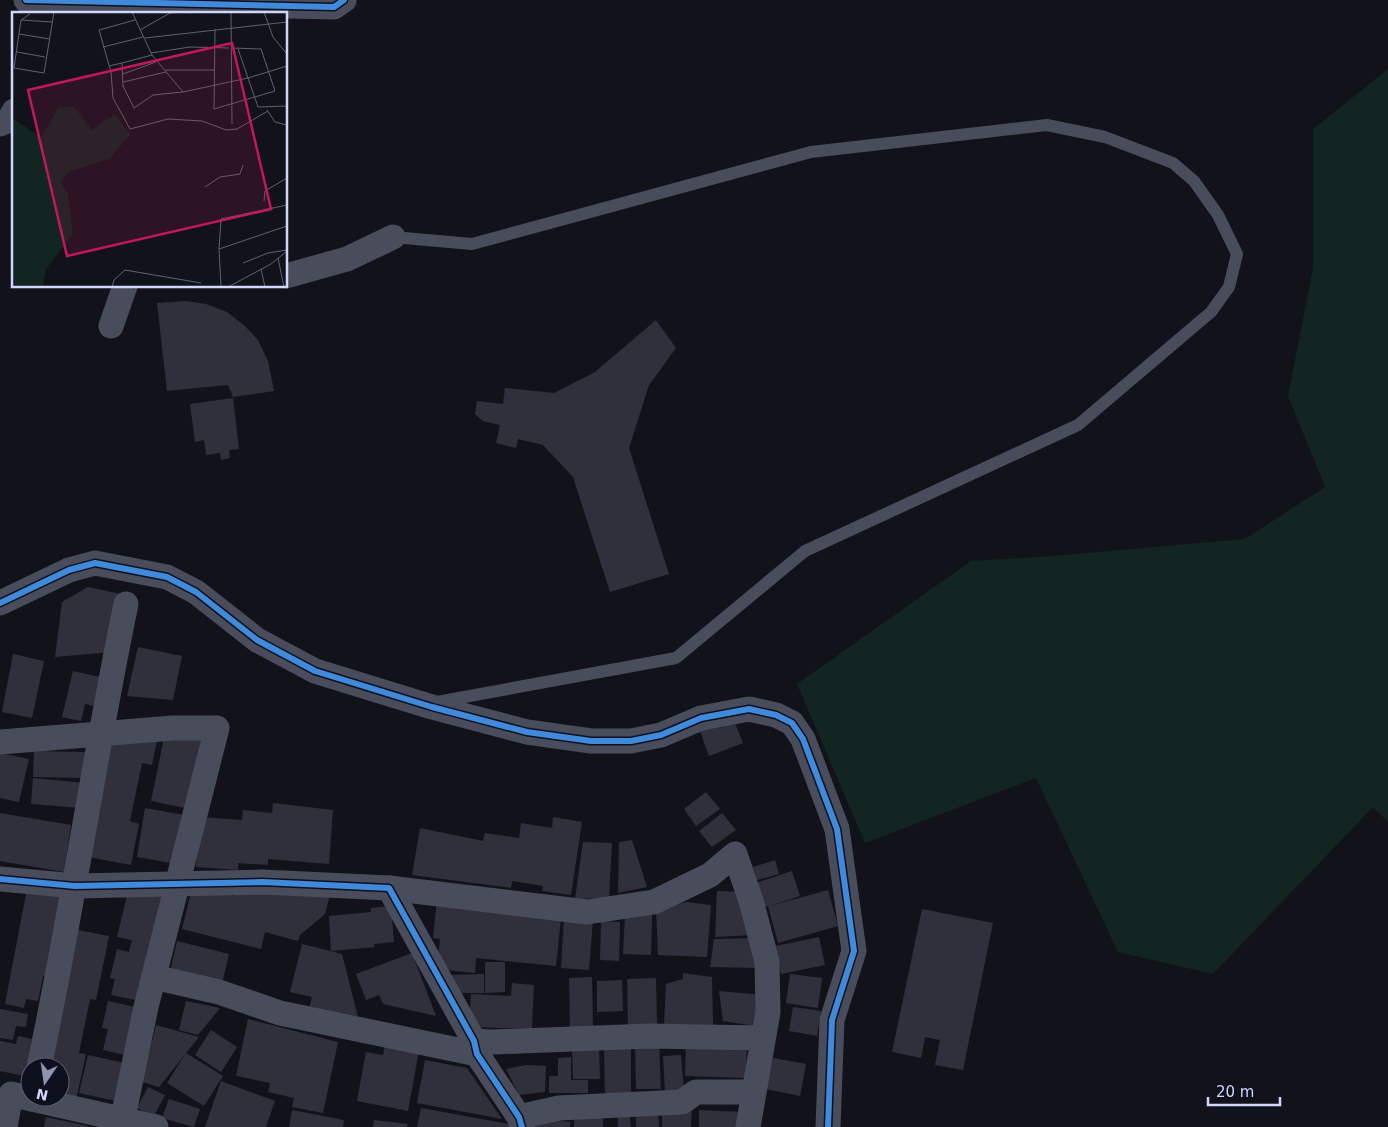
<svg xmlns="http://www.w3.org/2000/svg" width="1388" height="1127" viewBox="0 0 1388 1127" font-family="'DejaVu Sans',sans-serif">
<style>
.green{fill:#122520}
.building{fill:#30303c}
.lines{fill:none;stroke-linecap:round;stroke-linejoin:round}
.service{stroke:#484c5b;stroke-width:12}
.minor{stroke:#484c5b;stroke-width:25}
.cycleway-casing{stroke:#0e101e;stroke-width:9}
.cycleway{stroke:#408adc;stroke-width:6}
.inset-road{fill:none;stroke:#5e6174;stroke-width:1}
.view{fill:#c2185b;fill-opacity:0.15;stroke:#c2185b;stroke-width:2.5}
.inset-edge{fill:none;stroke:#d0d7fa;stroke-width:2.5}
</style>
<rect width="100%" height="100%" fill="#12131a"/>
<path class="green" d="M1388,69V822L1373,807L1213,974L1118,952L1036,778L865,843L797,684L971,561L1041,557L1245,539L1325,487L1288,396L1313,268V129Z"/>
<g class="building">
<path d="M186,301L206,304L227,312L245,326L258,340L268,361L274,391L233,397L228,385L167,391L157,303Z"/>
<path d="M656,320L676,348L649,385L629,448L669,574L610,592L573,477L543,445L518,439L516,448L496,443L500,425L483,421L475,414L477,401L503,404L505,388L554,393L595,372Z"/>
<path d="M233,398L239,449L229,450L230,458L221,460L220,453L206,455L204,440L195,442L190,404Z"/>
<path d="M88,587L121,594L112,652L55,657L62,602Z"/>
<path d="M138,647L182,656L173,700L127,696Z"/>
<path d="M13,654L44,661L32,718L2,712Z"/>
<path d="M73,671L104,678L98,707L85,704L81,721L62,717Z"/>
<path d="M733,718L743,743L709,756L700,731Z"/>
<path d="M165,733L204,741L190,809L151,801Z"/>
<path d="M158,736L152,765L142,763L130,821L139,824L131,865L88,857L112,737Z"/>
<path d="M34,751L85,752L84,778L33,777Z"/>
<path d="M0,753L29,759L19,802L0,798Z"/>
<path d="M33,778L85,783L82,808L31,804Z"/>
<path d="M706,792L720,809L696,826L684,809Z"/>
<path d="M273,803L333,810L329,864L268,859V865L238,863V870L196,867L200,817L242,820L243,810L272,813Z"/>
<path d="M145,808L184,815L176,864L137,857Z"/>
<path d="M0,813L71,825L64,872L0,861Z"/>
<path d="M722,813L736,830L712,847L699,831Z"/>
<path d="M553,817L582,822L571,895L542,891L543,886L512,881L511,888L412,875L420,828L483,841L485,833L519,838L521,823L552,828Z"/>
<path d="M632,840L647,887L618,893L619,842Z"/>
<path d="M583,842L612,843L609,898L575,899Z"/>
<path d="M775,860L779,874L757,880L753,867Z"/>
<path d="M792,871L800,896L770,906L828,890L838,926L778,943L768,906L758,910L750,885Z"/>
<path d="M28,884L62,891L46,977L43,976L38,1001L26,999L24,1008L5,1004Z"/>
<path d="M193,885L234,896L236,885L330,895L325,914L300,935L298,941L265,932L261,949L182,929Z"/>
<path d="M129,887L168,896L140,1001L111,995L115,979L110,978L117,949L129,952L132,940L117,937Z"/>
<path d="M717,891L741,892L752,935L715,937Z"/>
<path d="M437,900L561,918L556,966L476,958L475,973L437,969L440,939L433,938Z"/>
<path d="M687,902L711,905L707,957L658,955L656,909Z"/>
<path d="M391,906L394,942L374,944V947L331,951L329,916L371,912V908Z"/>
<path d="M922,909L993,923L963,1070L935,1065L940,1040L925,1037L921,1058L892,1052Z"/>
<path d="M625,914L652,915L651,955L623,954Z"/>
<path d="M564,918L593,920L589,970L561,968Z"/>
<path d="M601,921L620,922L619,961L600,960Z"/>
<path d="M78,930L109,936L96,1000L90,999L79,1053L86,1054L76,1100L60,1097V1067H47Z"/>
<path d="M819,937L825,965L781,974L775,946Z"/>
<path d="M755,938L758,968L710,967L714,939Z"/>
<path d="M177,941L229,954L222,984L170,972Z"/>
<path d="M302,944L342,954L358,1017L343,1013L342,1017L309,1009L312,997L290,992Z"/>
<path d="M412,953L436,1016L383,1004L379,995L366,1000L356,974Z"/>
<path d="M485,962H505V992L485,993Z"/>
<path d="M683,973L712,977L713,1025L664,1024L666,984L683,979Z"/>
<path d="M484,974V993H450V975Z"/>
<path d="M790,974L822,978L818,1008L786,1003Z"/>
<path d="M592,977L593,1028H570L569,978Z"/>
<path d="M656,978L657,1026H628L627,979Z"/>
<path d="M622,980L623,1011L597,1012V981Z"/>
<path d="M512,983L534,985L532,1029L469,1027L471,994L511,996Z"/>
<path d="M719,991L762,995L755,1026L723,1021Z"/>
<path d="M108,1001L135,1007L125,1055L103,1050L108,1029L102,1028Z"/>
<path d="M186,1001L220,1008L198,1035L179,1030Z"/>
<path d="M793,1007L821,1011L817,1036L789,1031Z"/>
<path d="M0,1009L28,1014L26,1027L16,1026L13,1040L0,1038Z"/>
<path d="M248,1019L338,1042L323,1113L292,1107L294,1098L268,1092L270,1083L236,1076Z"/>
<path d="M156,1025L199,1037L159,1087L142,1082Z"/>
<path d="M211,1030L237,1047L221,1072L195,1055Z"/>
<path d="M18,1036L32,1039L25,1076L0,1071V1041L16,1044Z"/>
<path d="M686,1039L747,1041L746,1078L685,1076Z"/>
<path d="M385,1044L419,1050L408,1111L357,1101L366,1052L383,1055Z"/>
<path d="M635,1044H659L661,1089H636Z"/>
<path d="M599,1046L600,1079H573L572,1047Z"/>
<path d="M604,1046H631V1094H605Z"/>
<path d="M186,1053L223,1076L204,1106L167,1083Z"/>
<path d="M88,1055L125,1063L116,1101L79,1093Z"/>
<path d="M681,1055L684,1091L665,1092L663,1056Z"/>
<path d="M571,1057V1080H588V1093H549V1076H558V1058Z"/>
<path d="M773,1058L806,1064L800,1096L766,1089Z"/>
<path d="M425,1060L467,1068L502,1119L417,1103Z"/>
<path d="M526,1065L546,1066L545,1092L519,1095L506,1069Z"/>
<path d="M221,1081L275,1101L266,1127H205Z"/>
<path d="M148,1087L165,1095L154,1116L137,1108Z"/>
<path d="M169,1099L200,1109L194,1127L162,1118Z"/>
<path d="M692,1104L691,1127H662V1105Z"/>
<path d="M629,1107L631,1127H618L617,1108Z"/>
<path d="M421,1108L519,1126V1127H417Z"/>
<path d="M575,1109H603V1127H574Z"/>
<path d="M292,1110L344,1120L343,1127H289Z"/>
<path d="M699,1110L742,1112L739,1127H699Z"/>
<path d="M658,1111L659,1127H636V1112Z"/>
<path d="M531,1116L570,1122V1127H534Z"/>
<path d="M46,1117L88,1126V1127H44Z"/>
<path d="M374,1120L408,1124L407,1127H373Z"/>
</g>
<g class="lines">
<path class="service" d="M393,237L472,244L811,152L1047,125L1105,137L1173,163L1194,181L1218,215L1237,254L1229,287L1211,312L1078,425L805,551L676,658L437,702"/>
<g class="minor">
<path d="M26,0L334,7L344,0"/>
<path d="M0,124L9,120L14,111"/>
<path d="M286,276L347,259L393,237"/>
<path d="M111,326L125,286"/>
<path d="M0,603L69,570L95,563L167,577L196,592L257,640L315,671L432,707L527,732L591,741H631L661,735L701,718L749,709L776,715L792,723L803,739L837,829L854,951L832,1020L828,1127"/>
<path d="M0,742L173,728H217L146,1007L121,1127"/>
<path d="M0,879L75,886L262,882L389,888L474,1041L477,1054L519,1117L522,1127"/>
<path d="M389,888L587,912L654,902L710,875L735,854L752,904L767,962L768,1012L748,1127"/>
<path d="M154,977L219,992L280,1013L477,1054"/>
<path d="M474,1041L492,1042L649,1036L763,1038"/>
<path d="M39,1067C72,913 94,758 126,604"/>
<path d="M32,1099L156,1127"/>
<path d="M519,1117L559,1108L682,1102L696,1092H753"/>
<path d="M5,1127L11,1094L32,1099V1097"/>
</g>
<defs>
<g id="cycleway">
<path d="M26,0L334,7L344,0"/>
<path d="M0,603L69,570L95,563L167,577L196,592L257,640L315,671L432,707L527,732L591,741H631L661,735L701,718L749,709L776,715L792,723L803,739L837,829L854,951L832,1020L828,1127"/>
<path d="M0,879L75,886L262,882L389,888L474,1041L477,1054L519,1117L522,1127"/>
</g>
</defs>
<use href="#cycleway" class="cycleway-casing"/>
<use href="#cycleway" class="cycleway"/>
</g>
<g transform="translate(12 12)">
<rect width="275" height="275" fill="#12131a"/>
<path d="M47,95H62L80,118L103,102L118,123L97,147L57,160L48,170L56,182L61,222L34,257L31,275H0V106L29,125Z" fill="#122520"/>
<path class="inset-road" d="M120,0L140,43L171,80L236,66L275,54M219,0L220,112M252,0L261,25L275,42M18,2L9,8L2,56L32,61L42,0M9,8L40,10M123,8L87,18L99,60L101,86L118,117L156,107L190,109L214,118L225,117L256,99M203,17L202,97L263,79L249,37L220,36M128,18L158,1L169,0M7,22L38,27M133,26L275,10M91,35L131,25M226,37L246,95L275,94M5,40L33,45M139,41L178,35L217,36M110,51L140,43M97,54L110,51L111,74L122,96L141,83L171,80M153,58H203M111,62L144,50M111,70L154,60M255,98L263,110L275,113M193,175L208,165L228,162L231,153M252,189L253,179L275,166M275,193L209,207L207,237L275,214M207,237L209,275M266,246L272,275M231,251L256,241L275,238M249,257L253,275M100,275L102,268L113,258L189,271M216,275L259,252L275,239"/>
<path class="view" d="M220,31L259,197L55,244L16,78Z"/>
<rect width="275" height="275" class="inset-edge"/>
</g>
<g transform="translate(45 1082) rotate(193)"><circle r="24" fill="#0e101e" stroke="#5c6076"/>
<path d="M0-4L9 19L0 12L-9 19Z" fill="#8e92ac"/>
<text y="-8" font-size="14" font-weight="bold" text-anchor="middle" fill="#d0d7fa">N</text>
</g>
<path d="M1208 1097v8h72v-8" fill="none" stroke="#d0d7fa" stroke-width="2.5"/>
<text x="1216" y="1097" font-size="15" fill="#d0d7fa" stroke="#0e101e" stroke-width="4" paint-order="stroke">20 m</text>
</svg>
